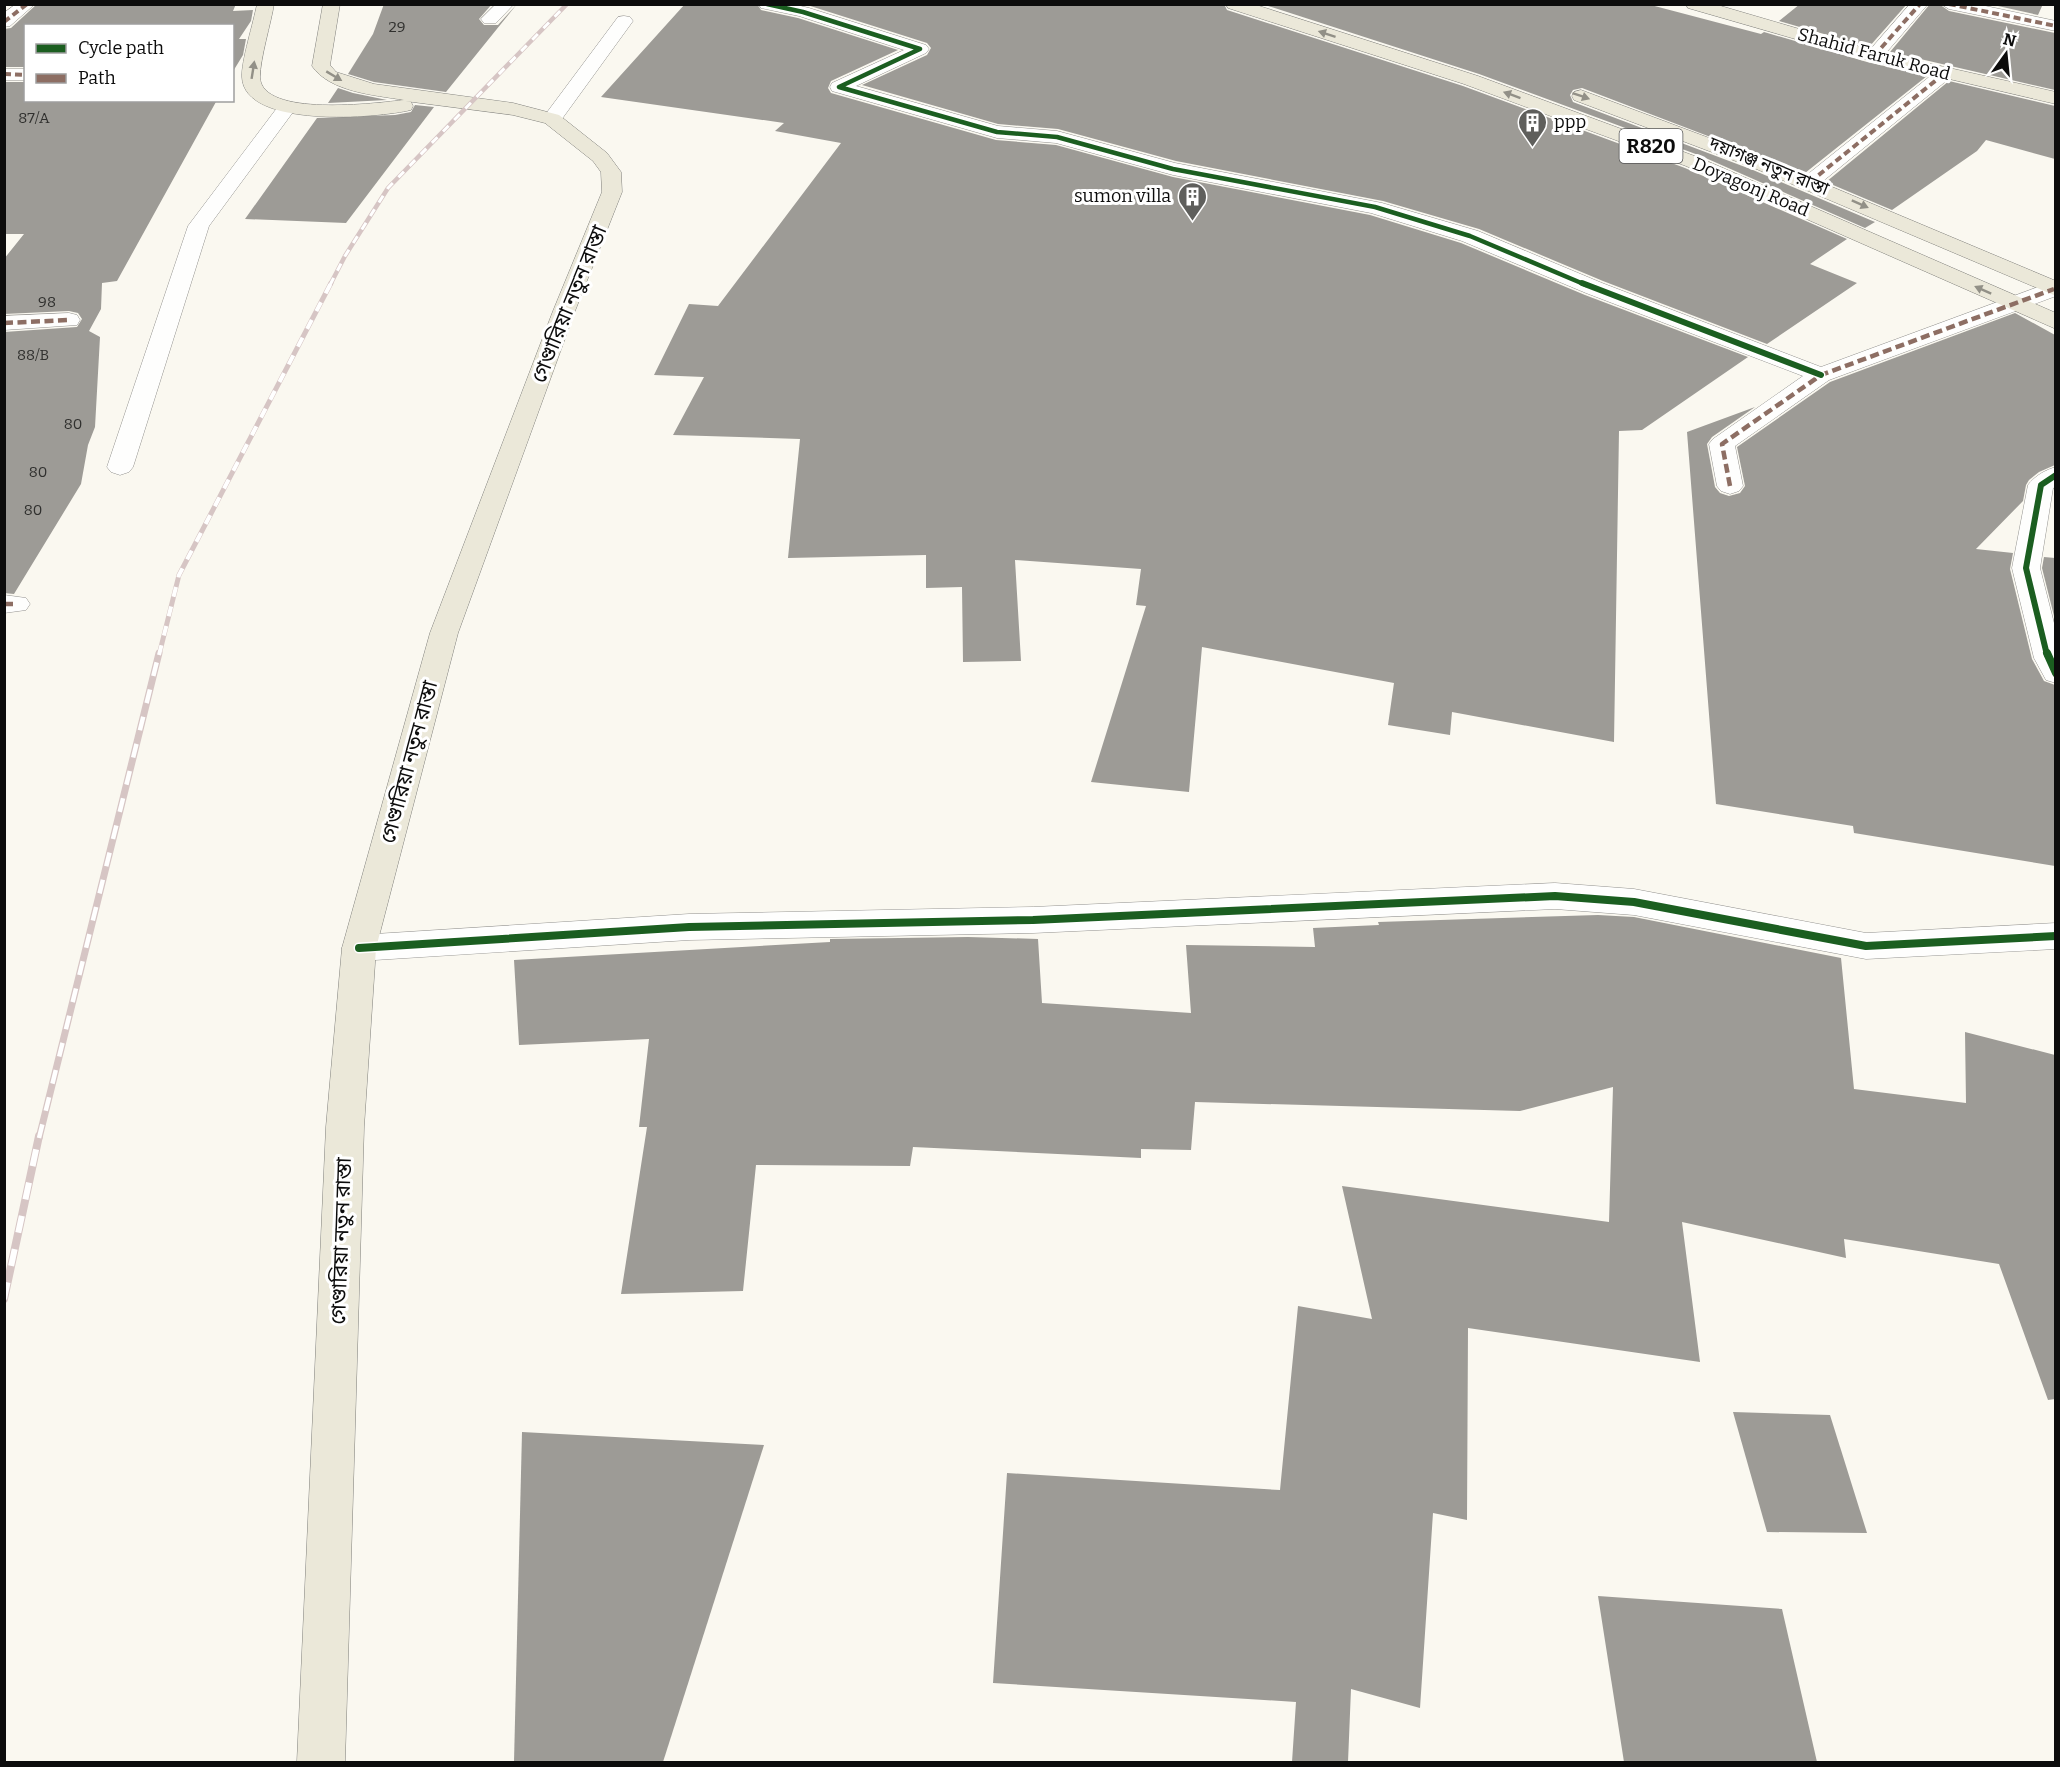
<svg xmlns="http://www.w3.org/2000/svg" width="2060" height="1767" viewBox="0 0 2060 1767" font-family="Bitter,'Noto Sans Bengali',serif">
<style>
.building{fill:#9d9b96}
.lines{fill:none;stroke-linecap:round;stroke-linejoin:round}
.minor-casing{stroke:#93928f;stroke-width:1}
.major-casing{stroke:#80807c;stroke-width:1}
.minor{fill:#fefefd;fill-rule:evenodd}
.major{fill:#ebe8d9;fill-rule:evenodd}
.rail-far3-casing{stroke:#d6c5c4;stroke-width:4.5}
.rail-far2-casing{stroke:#d6c5c4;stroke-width:5}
.rail-far1-casing{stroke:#d6c5c4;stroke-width:7}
.rail-casing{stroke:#d6c5c4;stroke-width:8}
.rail-far3{stroke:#fff;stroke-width:3;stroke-dasharray:8;stroke-linecap:butt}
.rail-far2{stroke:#fff;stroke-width:4;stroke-dasharray:10;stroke-linecap:butt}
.rail-far1{stroke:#fff;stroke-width:4.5;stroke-dasharray:14;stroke-linecap:butt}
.rail{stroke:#fff;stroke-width:6;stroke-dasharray:17;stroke-linecap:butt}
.quiet-far1{stroke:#8d6e63;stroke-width:4;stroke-dasharray:7 4;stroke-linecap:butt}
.quiet{stroke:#8d6e63;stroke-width:4.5;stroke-dasharray:9 4.5;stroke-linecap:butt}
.cycleway-far2-casing{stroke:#fff;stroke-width:7}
.cycleway-far1-casing{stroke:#fff;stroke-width:9}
.cycleway-casing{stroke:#fff;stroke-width:11}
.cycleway-far2{stroke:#1b5e20;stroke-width:4.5}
.cycleway-far1{stroke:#1b5e20;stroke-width:6}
.cycleway{stroke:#1b5e20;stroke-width:8}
.oneway{fill:#929087}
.labels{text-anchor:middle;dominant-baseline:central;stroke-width:6;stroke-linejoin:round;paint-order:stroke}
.far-number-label{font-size:15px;fill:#30302e}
.far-street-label{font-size:18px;fill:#0c0c0c;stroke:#fff}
.far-poi-label{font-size:18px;fill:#0c0c0c;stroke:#fff;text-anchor:start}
.shield{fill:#fff;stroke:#555;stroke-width:1.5}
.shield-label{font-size:20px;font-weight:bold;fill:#0c0c0c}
.street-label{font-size:21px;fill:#0c0c0c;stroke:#fff}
</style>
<rect width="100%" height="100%" fill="#faf8f0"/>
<g class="building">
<path d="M37,4H236L233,11L253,10L251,21L239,39H246L243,55L232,73V26H26V67H4V29L11,28Z"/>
<path d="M384,4H492L479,19L484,25H498L517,4L446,92L374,82L348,74L373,34Z"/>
<path d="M685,4H757L761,10L798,18L898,50L831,81L828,88L831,93L996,140L1056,145L1173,177L1370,215L1461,243L1585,295L1748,357L1642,430L1619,431L1614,742L1452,712L1450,735L1388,725L1394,683L1202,647L1189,792L1091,782L1146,606L1136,605L1141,569L1015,560L1021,661L963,662L962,587L926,588V555L788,558L800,439L673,435L704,377L654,375L689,304L718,306L841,143L775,131L784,123L601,97Z"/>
<path d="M804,4H1224L1227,10L1463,86L1685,168L1847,239L1810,264L1857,283L1767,344L1603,281L1479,229L1383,201L1176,161L1058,129L998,124L862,85L927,55L931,48L927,43Z"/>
<path d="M1262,4H1647L1761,34L1764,32L1867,62L1927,76L1805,173L1582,88L1573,90L1570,95L1573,102L1753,170L1875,222L1865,228L1701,156L1479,74Z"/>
<path d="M1800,4H1907L1869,47L1779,21Z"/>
<path d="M1930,4H1939L1949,11L2055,33V90L1890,52Z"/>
<path d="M1989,4H2043L2038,15Z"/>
<path d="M1949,81L2055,106V159L1986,140L1977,151L1892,210L1826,182Z"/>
<path d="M4,82H26V100H217L117,281L102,283L101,309L89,331L100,337L95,427L88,445L81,484L14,594L4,593V332L77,327L82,319L78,313L69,311L4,314V259L24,234H4Z"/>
<path d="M338,88L353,93L387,100L328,103Z"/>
<path d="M415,105L434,107L346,223L245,219L317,118L395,115L411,112Z"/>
<path d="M2015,313L2055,335V465L2039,472L2029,480L2026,485L2023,501L1976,549L2013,553L2010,569L2032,659L2044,681L2055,685V866L1854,833L1853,826L1716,804L1687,432L1755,407L1712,437L1707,444L1715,487L1720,493L1729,496L1740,493L1745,486L1737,447L1830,382Z"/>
<path d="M2044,557L2055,558V620L2042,568Z"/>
<path d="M1598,915L1634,917L1841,958L1854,1089L1966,1103L1965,1032L2055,1055V1399L2048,1400L1999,1264L1844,1239L1846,1258L1682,1222L1700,1362L1468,1328L1467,1520L1433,1513L1420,1708L1351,1689L1348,1762H1292L1296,1702L993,1683L1007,1473L1280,1490L1298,1306L1372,1319L1342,1186L1609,1222L1613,1087L1520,1111L1195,1102L1191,1150L1141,1149V1158L913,1147L910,1166L756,1165L743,1291L621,1294L647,1127H639L649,1039L519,1045L514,960L830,942V939L968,937L1038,939L1042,1003L1191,1013L1186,945L1315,947L1313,928L1379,925L1378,922Z"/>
<path d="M1733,1412L1830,1415L1867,1533L1767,1532Z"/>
<path d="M522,1432L764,1445L663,1762H514Z"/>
<path d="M1598,1596L1782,1609L1817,1762H1624Z"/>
</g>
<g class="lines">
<defs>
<g id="minor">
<path d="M16,4H35L10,26L4,27V13Z"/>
<path d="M496,4H514L496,23H484L481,19Z"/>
<path d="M759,4H792L809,8L926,45L929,49L926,53L856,86L998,126L1057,131L1175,163L1382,203L1478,231L1602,283L1821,367L2046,284L2056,283V296L1829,380L1735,446L1743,486L1739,491L1730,494L1721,491L1717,486L1709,444L1713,439L1803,376L1586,293L1462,241L1371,213L1173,175L1056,143L997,138L832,91L830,87L832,83L904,50L799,16L761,8Z"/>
<path d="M1910,4H1928L1880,60H1868L1865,56L1868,52Z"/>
<path d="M1941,4H1976L2056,21V31L1949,9Z"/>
<path d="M624,16L630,17L633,21L559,123H545L542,119L545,115L618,17Z"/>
<path d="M1945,68L1951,69L1954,73L1951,77L1817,186H1803L1800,182L1803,178L1939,69Z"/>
<rect x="4" y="69" width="22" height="11"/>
<path d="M287,102L294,104L296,108L209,226L133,467L129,472L120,475L111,472L107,467L188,226L280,104Z"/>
<path d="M69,313L77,315L80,320L77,325L4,330V316Z"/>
<path d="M2056,467V487L2053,488L2040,568L2056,631V683L2046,680L2034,658L2012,568L2028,485C2035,476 2045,470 2056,467Z"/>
<path d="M4,595L26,598L30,604L26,610L4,613Z"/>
<path d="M1555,883L1634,889L1866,933L2056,923V949L1866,959L1634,915L1555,909L1033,933L689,940L359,961L347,957L342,948L347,939L359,935L689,914L1033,907Z"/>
</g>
<g id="major">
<path d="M257,4H274C271,23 260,59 260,77C261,118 378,103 404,100C374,95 330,92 312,66L323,4H340L330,65L336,72L374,84L513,103L559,115L607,153L621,172L622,192L575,311L458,633L376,948L364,1127L345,1762H297L326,1127L342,948L430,633L553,311L602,192L601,172L593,161L545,123L513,115L405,101L411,102L413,106L411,110C378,118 244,129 242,77C241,62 254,21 257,4Z"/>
<path d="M1226,4H1253L1478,76L1700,158L2056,313V329L1686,166L1464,84L1228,8Z"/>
<path d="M1686,4H1714L1878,52L2056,92V104L1868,60L1688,8Z"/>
<path d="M1581,90L1768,160L2056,281V296L1754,168L1574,100L1572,96L1574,92Z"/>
</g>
</defs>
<use href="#minor" class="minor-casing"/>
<use href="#major" class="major-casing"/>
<use href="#minor" class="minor"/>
<use href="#major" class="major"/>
<defs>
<path id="rail-far3" d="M330,285L345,256L388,188L567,4"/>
<path id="rail-far2" d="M159,655L179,575L331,283"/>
<path id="rail-far1" d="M39,1138L159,653"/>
<path id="rail" d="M4,1299L39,1136"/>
</defs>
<use href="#rail-far3" class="rail-far3-casing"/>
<use href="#rail-far2" class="rail-far2-casing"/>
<use href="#rail-far1" class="rail-far1-casing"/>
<use href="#rail" class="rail-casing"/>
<use href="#rail-far3" class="rail-far3"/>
<use href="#rail-far2" class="rail-far2"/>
<use href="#rail-far1" class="rail-far1"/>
<use href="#rail" class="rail"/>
<g class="quiet-far1">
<path d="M1949,4L2056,26"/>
<path d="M4,22L27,4"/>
<path d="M1874,56L1920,4"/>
<path d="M4,74L26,75"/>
<path d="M1810,182L1945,73"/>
</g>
<g class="quiet">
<path d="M4,323L69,320"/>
<path d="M1730,486L1722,444L1821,375L2054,289"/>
<path d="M4,604H16"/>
</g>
<defs>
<path id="cycleway-far2" d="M767,4L803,12L920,49L839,87L997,132L1057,137L1173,169L1375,207L1470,236L1586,285"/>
<g id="cycleway-far1">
<path d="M1582,283L1821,375"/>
<path d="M2047,655L2026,568L2041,485L2056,475"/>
</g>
<g id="cycleway">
<path d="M2047,653L2056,673"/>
<path d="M359,948L689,927L1033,920L1555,896L1634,902L1866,946L2056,936"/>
</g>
</defs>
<use href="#cycleway-far2" class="cycleway-far2-casing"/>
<use href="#cycleway-far1" class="cycleway-far1-casing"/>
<use href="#cycleway" class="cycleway-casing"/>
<use href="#cycleway-far2" class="cycleway-far2"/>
<use href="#cycleway-far1" class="cycleway-far1"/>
<use href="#cycleway" class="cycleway"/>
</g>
<defs><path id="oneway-solid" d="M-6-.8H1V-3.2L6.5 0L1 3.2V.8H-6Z" transform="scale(1.5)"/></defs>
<g class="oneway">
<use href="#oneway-solid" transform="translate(1327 34) rotate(-162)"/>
<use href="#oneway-solid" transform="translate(253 70) rotate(-81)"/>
<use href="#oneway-solid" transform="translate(334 76) rotate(31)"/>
<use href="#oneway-solid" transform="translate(1512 95) rotate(-160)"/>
<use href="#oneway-solid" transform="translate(1581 96) rotate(19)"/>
<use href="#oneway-solid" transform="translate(1860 204) rotate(24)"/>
<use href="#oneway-solid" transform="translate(1983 290) rotate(-156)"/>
</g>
<defs>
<symbol id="building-pin" viewBox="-11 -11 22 30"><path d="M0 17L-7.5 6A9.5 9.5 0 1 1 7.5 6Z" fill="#5f5f5c" stroke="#fff"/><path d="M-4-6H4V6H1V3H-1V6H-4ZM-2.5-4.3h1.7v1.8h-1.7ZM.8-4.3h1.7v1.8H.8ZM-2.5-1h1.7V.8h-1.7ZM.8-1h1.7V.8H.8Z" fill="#fff"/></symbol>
</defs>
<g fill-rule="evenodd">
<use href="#building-pin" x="1516" y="106" width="33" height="45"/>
<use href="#building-pin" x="1176" y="180" width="33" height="45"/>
</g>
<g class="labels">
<g class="far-number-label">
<text x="397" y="27">29</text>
<text x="34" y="118">87/A</text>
<text x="47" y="302">98</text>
<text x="33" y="355">88/B</text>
<text x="73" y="424">80</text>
<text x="38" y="472">80</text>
<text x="33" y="510">80</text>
</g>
<g class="far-street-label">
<text transform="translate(1874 54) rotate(15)">Shahid Faruk Road</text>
<text transform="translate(1769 166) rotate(22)">দয়াগঞ্জ নতুন রাস্তা</text>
<text transform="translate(1751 187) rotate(23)">Doyagonj Road</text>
</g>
<g class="far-poi-label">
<text x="1554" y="122">ppp</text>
<text x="1171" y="196" text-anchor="end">sumon villa</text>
</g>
<rect class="shield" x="1619.5" y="129" width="63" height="34" rx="4.5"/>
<g class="shield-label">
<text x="1651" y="146">R820</text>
</g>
<g class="street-label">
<text transform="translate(569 304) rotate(-68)">গেণ্ডারিয়া নতুন রাস্তা</text>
<text transform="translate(409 762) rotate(-75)">গেণ্ডারিয়া নতুন রাস্তা</text>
<text transform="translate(341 1241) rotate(-88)">গেণ্ডারিয়া নতুন রাস্তা</text>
</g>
</g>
<rect width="2060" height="1767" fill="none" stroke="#0c0c0c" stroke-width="12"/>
<rect x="24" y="24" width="210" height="78" fill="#ffffff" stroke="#9e9e9e" stroke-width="1.5"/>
<rect x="36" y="44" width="30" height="9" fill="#1b5e20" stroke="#9e9e9e" stroke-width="1.5"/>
<text x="78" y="54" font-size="18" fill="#0c0c0c">Cycle path</text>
<rect x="36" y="74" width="30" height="9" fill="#8d6e63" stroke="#9e9e9e" stroke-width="1.5"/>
<text x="78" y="84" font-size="18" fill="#0c0c0c">Path</text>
<g transform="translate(2006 54) rotate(15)" stroke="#ffffff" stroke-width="4.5" paint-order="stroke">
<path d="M0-4.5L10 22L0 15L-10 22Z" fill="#0c0c0c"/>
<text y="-9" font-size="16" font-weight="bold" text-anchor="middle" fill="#0c0c0c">N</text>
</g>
</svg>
